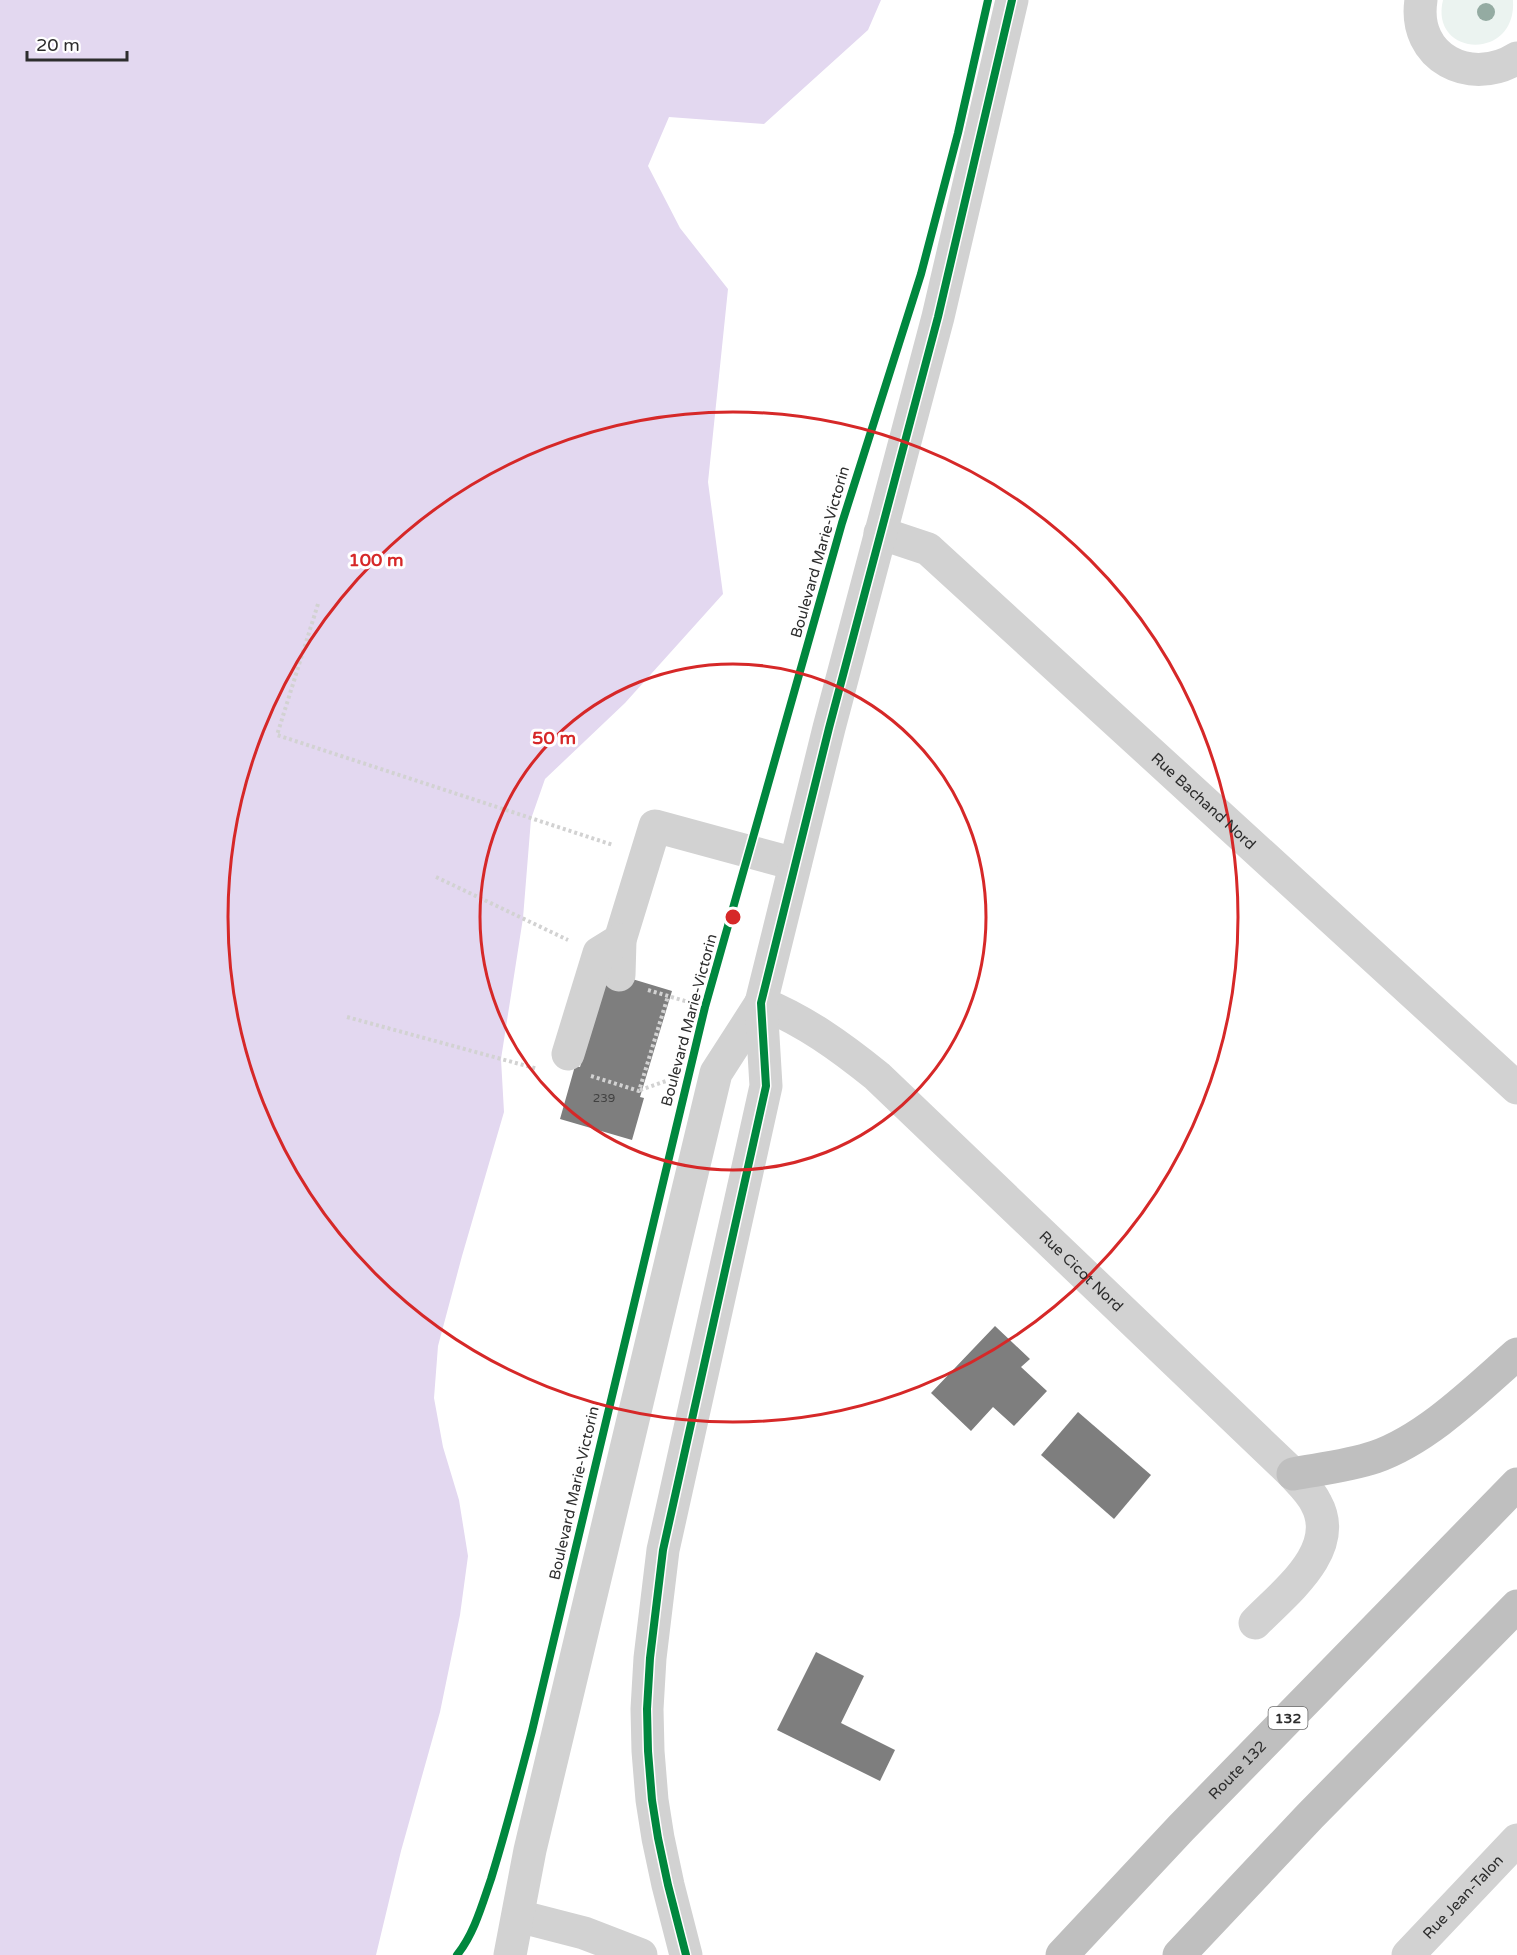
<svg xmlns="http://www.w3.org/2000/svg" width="1517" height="1955" viewBox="0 0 1517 1955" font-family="'Varela Round',sans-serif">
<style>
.green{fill:#ebf3f0}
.water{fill:#e3d8f0}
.building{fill:#7e7e7e}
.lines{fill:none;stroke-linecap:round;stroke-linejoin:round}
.path{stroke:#d2d2d2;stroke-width:4;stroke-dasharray:3 3;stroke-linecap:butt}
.minor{stroke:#d2d2d2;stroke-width:33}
.highway{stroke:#bfbfbf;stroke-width:33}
.cycleway-casing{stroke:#fff;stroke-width:11}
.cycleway{stroke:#00873e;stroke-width:8}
.tree{fill:#94aba2}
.ring{fill:none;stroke:#d62828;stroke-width:3}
.labels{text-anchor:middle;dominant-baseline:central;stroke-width:6;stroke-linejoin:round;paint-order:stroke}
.number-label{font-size:12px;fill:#414141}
.shield{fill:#fff;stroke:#6c6c6c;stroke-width:1.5}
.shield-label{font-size:14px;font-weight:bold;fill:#2d2d2d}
.street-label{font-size:15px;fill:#2d2d2d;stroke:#fff}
.centre{fill:#d62828;stroke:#fff;stroke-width:3}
.ring-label{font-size:18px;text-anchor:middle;font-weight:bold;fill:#d62828;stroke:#fff;stroke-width:6;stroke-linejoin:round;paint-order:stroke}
</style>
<rect width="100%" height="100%" fill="#fff"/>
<path class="green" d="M1443,0H1513C1517,62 1429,57 1443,0Z"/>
<path class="water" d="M0,0H881L868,30L764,124L669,117L648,166L680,228L728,289L708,482L723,594L625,703L545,779L531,819L523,918L501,1059L504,1112L462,1256L438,1346L434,1398L443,1447L459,1500L468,1556L460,1615L440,1712L401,1851L376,1955H0Z"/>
<g class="building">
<path d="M609,972L672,991L640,1097L644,1098L632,1140L560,1119L575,1066L580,1067Z"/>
<path d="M995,1326L1030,1359L1021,1367L1047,1391L1014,1426L993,1407L971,1431L931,1393Z"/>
<path d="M1078,1412L1151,1475L1114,1519L1041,1455Z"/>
<path d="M816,1652L864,1676L841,1723L895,1750L880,1781L777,1730Z"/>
</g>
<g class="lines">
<g class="path">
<path d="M318,604L277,735L613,845"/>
<path d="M436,877L568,940"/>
<path d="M648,990L705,1007"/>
<path d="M347,1017L538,1069"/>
<path d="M591,1076L639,1091L668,996"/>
<path d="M640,1090L678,1077L681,1078"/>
</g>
<g class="minor">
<path d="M1421,0C1412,58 1471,87 1517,58"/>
<path id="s1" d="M880,533L928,549L1517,1088"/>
<path d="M619,975L620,940L655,826L795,864"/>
<path id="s2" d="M761,1003C804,1020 841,1047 877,1076L1293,1474C1301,1483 1311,1492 1316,1503C1342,1550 1284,1593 1255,1623"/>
<path d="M568,1054L599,953L620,940"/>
<path d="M518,1916L584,1933L641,1955"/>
<path d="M510,1955L530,1850L716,1073L761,1003"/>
<path d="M686,1955L668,1885L658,1838L652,1800L648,1751L647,1709L650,1658L663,1550L766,1086L761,1003L829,728L938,317L1012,0"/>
<path id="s3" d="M1408,1955L1517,1840"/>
</g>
<g class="highway">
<path d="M1293,1474C1320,1469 1348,1466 1375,1457C1427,1439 1476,1390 1517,1354"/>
<path id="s4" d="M1062,1955L1181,1828L1517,1484"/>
<path d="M1179,1955L1310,1816L1517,1606"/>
</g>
<defs>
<g id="cycleway">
<path d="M457,1955C474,1934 482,1905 491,1879C506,1830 519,1781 532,1731L705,1007L842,523L921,274L958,133L988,0"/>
<path d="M686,1955L668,1885L658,1838L652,1800L648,1751L647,1709L650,1658L663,1550L766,1086L761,1003L829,728L938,317L1012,0"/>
</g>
</defs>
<use href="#cycleway" class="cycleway-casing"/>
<use href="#cycleway" class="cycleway"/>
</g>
<circle class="tree" cx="1486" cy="12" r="9"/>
<g class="ring">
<circle cx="733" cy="917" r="253"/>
<circle cx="733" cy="917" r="505"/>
</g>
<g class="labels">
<g class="number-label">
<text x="604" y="1098">239</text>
</g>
<rect class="shield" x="1268.5" y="1707" width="39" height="22" rx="4.5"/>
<g class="shield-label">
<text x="1288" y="1718">132</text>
</g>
<g class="street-label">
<text transform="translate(820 552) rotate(-74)">Boulevard Marie-Victorin</text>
<text stroke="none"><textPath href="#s1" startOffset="424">Rue Bachand Nord</textPath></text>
<text transform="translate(689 1020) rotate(-75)">Boulevard Marie-Victorin</text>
<text stroke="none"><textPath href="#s2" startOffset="420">Rue Cicot Nord</textPath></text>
<text transform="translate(574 1493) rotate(-77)">Boulevard Marie-Victorin</text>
<text stroke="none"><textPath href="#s4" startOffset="255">Route 132</textPath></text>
<text stroke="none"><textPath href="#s3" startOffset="80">Rue Jean-Talon</textPath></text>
</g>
</g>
<circle cx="733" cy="917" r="9" class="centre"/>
<g class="ring-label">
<text x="376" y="566">100 m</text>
<text x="554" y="744">50 m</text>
</g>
<path d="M27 51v9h100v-9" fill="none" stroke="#2d2d2d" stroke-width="3"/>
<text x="36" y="51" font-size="18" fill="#2d2d2d" stroke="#ffffff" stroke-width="4.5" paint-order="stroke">20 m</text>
</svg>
